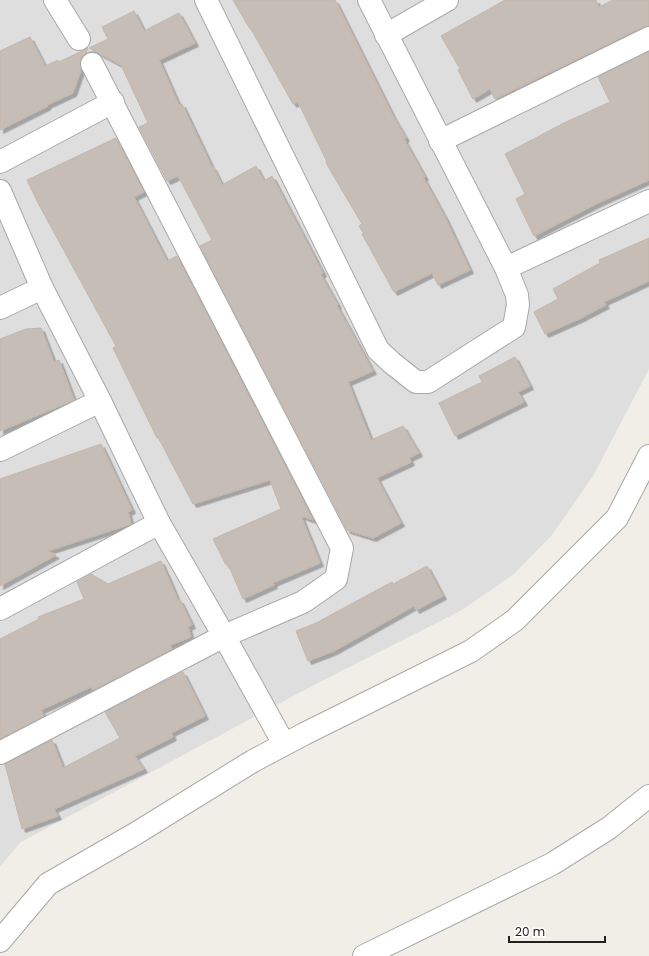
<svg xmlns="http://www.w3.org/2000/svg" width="649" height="956" viewBox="0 0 649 956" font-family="Poppins,sans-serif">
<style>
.residential{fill:#dfdede}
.building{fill:#c6beb6;stroke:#c4b5a9;filter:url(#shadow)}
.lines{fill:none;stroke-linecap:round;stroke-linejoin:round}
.minor-casing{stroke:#a8a8a8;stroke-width:24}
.minor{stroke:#fff;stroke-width:22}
</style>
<defs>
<filter id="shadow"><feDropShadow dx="3.5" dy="3.5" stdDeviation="0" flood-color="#0004"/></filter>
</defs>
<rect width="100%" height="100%" fill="#f1eee7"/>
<path class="residential" d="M0,0H649V369L593,476L552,535L514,574L462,610L312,686L21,842L0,866Z"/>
<g class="building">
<path d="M233,0H335L393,116L406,138L404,139L425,177H423L445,217L470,270L438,285L432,273L394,292L362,234H364L359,226L362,224L326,163L327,162L298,102L293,104L251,29H250Z"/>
<path d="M505,0H596L599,7L613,0H649V26L643,27L495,99L490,89L473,99L458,70L460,69L441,36Z"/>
<path d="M134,11L144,31L179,13L195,43L159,60L179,105L182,104L212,167H213L222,185L256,166L264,181L272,176L323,273L321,275L338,305L337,306L373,371L348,382L371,440L403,426L419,453L409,458L411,462L377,478L401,523L373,538L347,530L200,246L212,240L178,176L167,181L139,127L148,123L121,65L89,48L108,39L102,27Z"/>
<path d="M30,37L45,66L58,60L59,62L88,48L86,53L81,58L80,64L81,70L73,93L47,105L48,106L0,130V51Z"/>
<path d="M649,52V180L598,203L534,236L516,199L525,194L505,154L564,123L610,102L598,77Z"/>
<path d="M116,138L144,192L134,197L167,261L177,256L313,520L301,516L320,563L273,583L274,585L243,599L228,564L226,565L213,539L281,509L270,480L193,504L158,437L157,438L113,348L116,346L38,203L27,180Z"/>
<path d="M649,238V281L604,302L606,305L579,319L545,334L534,312L558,299L553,289L600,263L599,260Z"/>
<path d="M41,328L54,362L59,360L74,400L0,431V339L26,329Z"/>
<path d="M515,357L530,386L518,392L524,402L455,436L439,403L482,382L479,376Z"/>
<path d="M101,444L132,510L128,512L131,524L48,551L56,555L0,586V479Z"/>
<path d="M161,561L178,600H180L192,625L188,627L191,637L170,645L172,649L93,690L91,687L41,710L44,716L0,739V639L39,619L38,617L84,599L77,582L91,574L108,584Z"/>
<path d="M427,566L443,596L416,610L414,606L334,651L308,661L296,631L316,623L392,582L393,584Z"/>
<path d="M183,672L205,716L171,733L173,737L135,756L144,769L54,809L58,816L22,829L5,764L52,740L63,768L120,738L105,712Z"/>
</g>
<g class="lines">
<defs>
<g id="minor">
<path d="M55,0L79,39"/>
<path d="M206,0L378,350L392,363L416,382H428L514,327L518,305L517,295L506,268L369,0"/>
<path d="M386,35L447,0"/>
<path d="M440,141L649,38"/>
<path d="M0,162L113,102"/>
<path d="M0,191L42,288L100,401L159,523L224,636L284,744"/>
<path d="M506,268L649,201"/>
<path d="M0,308L42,288"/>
<path d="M0,450L100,401"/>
<path d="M0,609L159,523"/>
<path d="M0,753L224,636L303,602L336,579L342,548L92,64"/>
<path d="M0,941L48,884L135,834L253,761L304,734L471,651L515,620L617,518L649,456"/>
<path d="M364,956L552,864L609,828L649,796"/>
</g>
</defs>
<use href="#minor" class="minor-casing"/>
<use href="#minor" class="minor"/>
</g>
<path d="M509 936v6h96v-6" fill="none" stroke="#212121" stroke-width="2"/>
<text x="515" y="936" font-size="12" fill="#212121" stroke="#ffffff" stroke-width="3" paint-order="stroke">20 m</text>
</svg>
